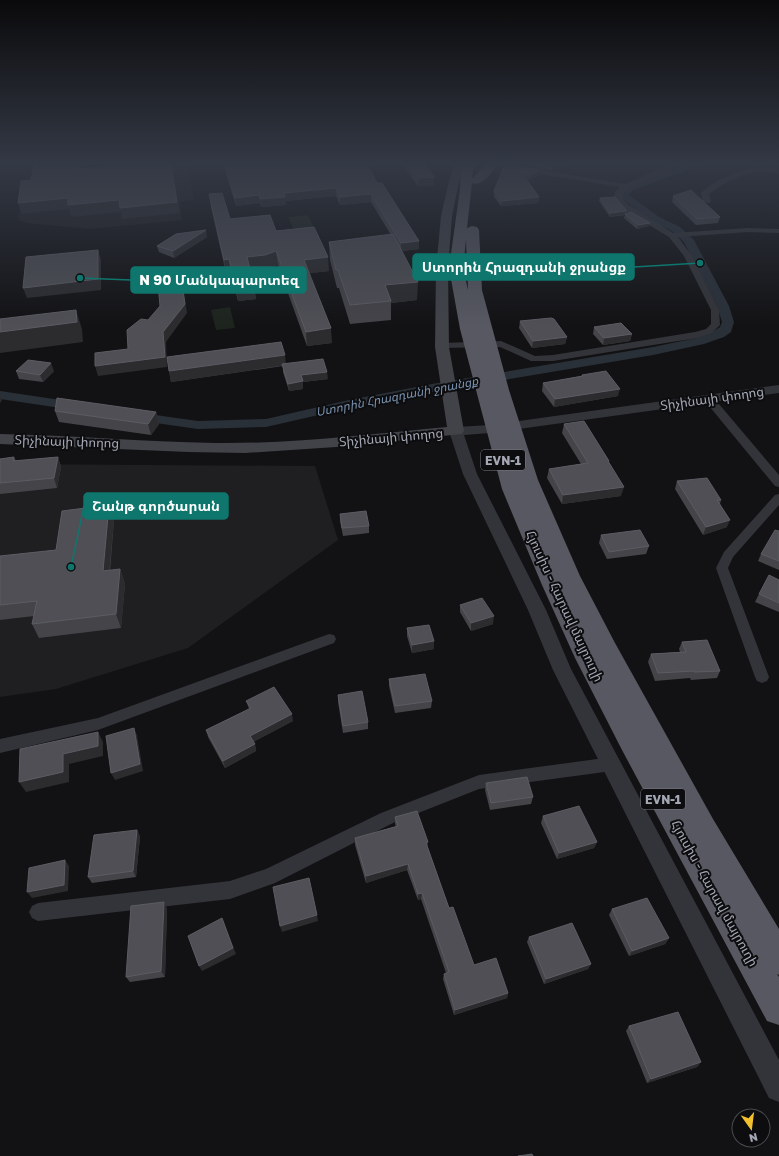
<svg xmlns="http://www.w3.org/2000/svg" width="779" height="1156" viewBox="0 0 779 1156" font-family="'Golos Text','Noto Sans Armenian',sans-serif">
<style>
.built{fill:#1f1e21}
.green{fill:#1d241e}
.lines{fill:none;stroke-linecap:round;stroke-linejoin:round}
.canal{fill:#293038;fill-rule:evenodd}
.minor{fill:#333439;fill-rule:evenodd}
.tertiary{fill:#333439;fill-rule:evenodd}
.secondary{fill:#414349;fill-rule:evenodd}
.trunk{fill:#575861;fill-rule:evenodd}
.wall{fill:#444449}
.shaded-wall{fill:#2c2c2f}
.building{fill:#4f4f55;stroke:#5c5d64}
.labels{text-anchor:middle;dominant-baseline:central;stroke-width:4;stroke-linejoin:round;paint-order:stroke}
.far-water-label{font-size:12px;font-style:italic;fill:#7a93b0;stroke:#0d0d0f}
.shield{fill:#0d0d0f;stroke:#777a83;stroke-width:1}
.shield-label{font-size:12px;font-weight:bold;fill:#a4a8b5}
.street-label{font-size:13px;fill:#a4a8b5;stroke:#0d0d0f}
.leader{fill:none;stroke:#0f766e;stroke-width:1.5}
.callout-dot{fill:#0f766e;stroke:#0d0d0f;stroke-width:1.5}
.callout{fill:#0f766e;stroke:#0f766e;stroke-width:1.5}
.callout-label{font-size:14px;text-anchor:middle;font-weight:bold;fill:#fff}
</style>
<rect width="100%" height="100%" fill="#121214"/>
<g class="built">
<path d="M109,164H187L194,200L180,202L182,220L90,229L27,223L18,220L21,194L104,172Z"/>
<path d="M0,464L315,466L338,540L188,648L56,689L0,697Z"/>
</g>
<g class="green">
<path d="M308,215L315,231L295,233L288,217Z"/>
<path d="M230,307L235,328L216,330L211,310Z"/>
</g>
<g class="lines">
<g class="canal">
<path d="M686,164H700L698,166L633,190L629,195L659,217L680,227L694,240L729,306L734,322L731,332L724,337L704,344L653,355L432,392L349,408L266,427L198,429L134,420L129,419L127,416L129,413L134,412L198,421L266,419L349,400L432,384L653,347L696,338L714,331L720,327L722,322L717,306L684,242L672,231L651,221L619,196L620,191L627,186Z"/>
<path d="M0,391L81,403L86,404L88,407L86,410L81,411L0,399Z"/>
</g>
<g class="minor">
<path d="M496,164H506L625,184L672,164H681L629,188L622,193V198L629,205L673,233L748,228L779,229V233L748,232L678,237L692,256L719,310L720,325L712,333L697,338L553,361H531L500,347L439,348L437,346L442,343L501,341L535,356L553,355L695,332L706,329L711,324V310L684,256L669,237L623,209L614,198L615,192L620,187L499,167L497,166Z"/>
<path d="M760,167L779,170V174C772,173 764,171 757,172C741,173 722,184 709,194L711,201L710,203H707L703,201L701,193C712,181 744,168 760,167Z"/>
<path d="M709,396L713,397L779,475V487L775,486L705,401L704,399L705,397Z"/>
<path d="M779,494V505L733,557L728,568L769,677L767,681L762,683L757,681L755,677L716,568L724,552L775,495Z"/>
<path d="M329,634L334,635L336,639L334,643L98,730L0,753V739L98,718Z"/>
<path d="M612,757L618,759L620,764L618,769L612,771L479,789L393,823L275,883L230,899L38,921L32,918L29,912L32,906L38,903L230,881L266,869L381,813L479,775Z"/>
</g>
<path class="tertiary" d="M779,385V393L490,433L464,435L477,474L546,610L571,669L779,1060V1102L769,1098L553,670L528,610L463,474L449,431L451,428L456,427L490,425Z"/>
<path class="secondary" d="M455,164H465L459,181L452,216L448,269L449,347L464,431L462,434L336,447L245,453L188,452L0,444V434C72,435 143,442 215,443C293,444 370,434 447,427L435,347L436,269L441,216L449,181Z"/>
<path class="trunk" d="M464,164H477L473,169L472,179L486,164H498C492,172 483,187 472,183L467,228L472,226L477,227L479,230L482,290L509,390L538,480L580,576L615,643L713,819L779,929V975L777,974L779,977V1025L767,1021L622,750L575,658L542,585L502,489L460,329L449,268L460,189L461,168ZM466,240L468,290L463,268Z"/>
</g>
<g class="wall">
<path d="M224,164H367L377,183L419,241V249L402,251L417,300L391,303V320L350,324L339,288H337L330,260L329,242L391,235L371,202L340,205L336,196L285,201L286,205L261,207L260,203L236,206L225,170Z"/>
<path d="M402,164H424L434,177V185L418,186Z"/>
<path d="M505,164L540,170V175L530,179L525,178L539,197L538,203L501,206L494,197V191Z"/>
<path d="M528,164H568L552,170L527,166Z"/>
<path d="M209,194L230,219L276,231L329,271L309,273L332,343L307,346L278,265L267,268L250,270L256,299L238,301L231,273H226L211,207Z"/>
<path d="M673,196L720,217L718,223L696,225L672,202Z"/>
<path d="M600,198L627,214L650,223L649,226L637,229L624,218L625,215L610,217L599,201Z"/>
<path d="M207,237L174,258L159,252L157,246Z"/>
<path d="M520,321L567,337L565,344L532,348L519,328Z"/>
<path d="M594,327L632,334L630,341L603,345L593,334Z"/>
<path d="M286,364L328,379L303,382V389L289,391L283,372V366L171,382L169,371Z"/>
<path d="M16,371H54L43,382L19,379Z"/>
<path d="M582,375L618,396L554,407L542,391L543,383L581,376Z"/>
<path d="M55,411L156,412L159,424L151,435L59,422Z"/>
<path d="M564,424L609,461V463L621,496L562,504L547,478L549,469L581,464L562,433Z"/>
<path d="M14,457L16,461L58,457L61,467L57,488L0,494V459Z"/>
<path d="M677,481L721,500L720,504L727,527L703,535L675,489Z"/>
<path d="M109,505L114,520L110,571L120,569L125,584L121,628L39,638L32,624L34,616L0,620V556L56,550Z"/>
<path d="M340,514L369,526V533L343,536L340,521Z"/>
<path d="M779,531V570L758,561L761,554Z"/>
<path d="M601,535L649,546L646,554L607,559L599,543Z"/>
<path d="M779,580V612L755,602L759,594Z"/>
<path d="M460,605L493,624L471,631L460,612Z"/>
<path d="M407,628L434,641V649L412,653L407,636Z"/>
<path d="M682,642L720,671L717,678L691,680L690,678L655,681L648,662L651,654L680,652L679,649Z"/>
<path d="M389,679L432,701L431,708L395,713L389,686Z"/>
<path d="M338,695L368,722V729L343,733L338,702Z"/>
<path d="M246,701L293,721L253,742L255,744L256,751L225,768L208,737L206,730L249,709Z"/>
<path d="M486,783L533,797L531,804L490,810L485,790Z"/>
<path d="M543,816L597,842L594,848L557,859L541,823Z"/>
<path d="M395,817L428,848L449,908L474,965L508,993L507,998L454,1015L443,979L444,974L446,973L421,899L418,900L407,870L366,883L355,845V838L396,827L395,824Z"/>
<path d="M137,830L140,837L136,877L92,883L88,877Z"/>
<path d="M167,908L165,977L130,982L126,977Z"/>
<path d="M612,909L669,938L665,944L629,956L609,915Z"/>
<path d="M529,937L591,964L588,969L544,984L527,942Z"/>
<path d="M629,1026L701,1062L697,1067L647,1083L626,1031Z"/>
</g>
<g class="shaded-wall">
<path d="M79,164H83L82,180L79,169Z"/>
<path d="M171,164L180,213L122,219L121,212L71,217L69,209L22,214L18,203Z"/>
<path d="M561,164H568L552,170L553,167Z"/>
<path d="M540,170V175L530,179L531,174Z"/>
<path d="M434,177V185L418,186V178Z"/>
<path d="M336,188V196L285,201L286,205L261,207L260,199L284,193Z"/>
<path d="M371,194V202L340,205V197Z"/>
<path d="M259,195L260,203L236,206L235,198Z"/>
<path d="M539,197L538,203L501,206L502,201Z"/>
<path d="M627,211V214L610,217V213Z"/>
<path d="M650,223L649,226L637,229L638,225Z"/>
<path d="M206,230L207,237L174,258L173,251Z"/>
<path d="M419,241V249L401,251V243Z"/>
<path d="M98,250L101,260V290L27,298L23,288Z"/>
<path d="M276,251L278,265L267,268L248,271L247,257Z"/>
<path d="M328,257L329,271L305,274L304,260Z"/>
<path d="M229,259L231,273H226L224,260Z"/>
<path d="M180,270L187,313L166,342L167,367L98,376L95,366L163,332Z"/>
<path d="M418,282L417,300L391,303V301L385,285Z"/>
<path d="M254,285L256,299L238,301L236,287Z"/>
<path d="M76,310L82,329L83,342L0,353V332Z"/>
<path d="M331,328L332,343L307,346L306,332Z"/>
<path d="M632,334L630,341L603,345L604,338Z"/>
<path d="M567,337L565,344L532,348L533,341Z"/>
<path d="M285,355L286,365L171,382L169,371Z"/>
<path d="M51,363L54,371L43,382L40,375Z"/>
<path d="M327,372L328,379L303,382V389L289,391L288,384L301,375Z"/>
<path d="M620,389L618,396L554,407L555,399Z"/>
<path d="M0,395L2,400L0,403Z"/>
<path d="M156,412L159,424L151,435L148,424Z"/>
<path d="M58,457L61,467L57,488L54,478Z"/>
<path d="M624,487L621,496L562,504L563,495Z"/>
<path d="M109,505L114,520L108,585L103,571Z"/>
<path d="M730,520L727,527L703,535L706,527Z"/>
<path d="M120,569L125,584L121,628L116,614Z"/>
<path d="M494,616L493,624L471,631V623Z"/>
<path d="M434,641V649L412,653V645Z"/>
<path d="M292,714L293,721L251,743L250,736Z"/>
<path d="M134,728L137,735L143,771L115,780L111,773Z"/>
<path d="M98,732L103,742V756L69,764V782L26,792L19,782Z"/>
<path d="M255,744L256,751L225,768L223,761Z"/>
<path d="M137,830L140,837L136,877L133,871Z"/>
<path d="M428,842V848L426,843Z"/>
<path d="M597,842L594,848L557,859L559,853Z"/>
<path d="M65,860L69,866L68,891L32,898L27,892Z"/>
<path d="M408,864L407,870L366,883V876Z"/>
<path d="M422,893L421,899L418,900V894Z"/>
<path d="M164,902L167,908L165,977L161,971Z"/>
<path d="M317,915L318,921L282,932L280,926Z"/>
<path d="M222,918L236,954L202,971L199,966Z"/>
<path d="M669,938L665,944L629,956L632,951Z"/>
<path d="M591,964L588,969L544,984L546,979Z"/>
<path d="M508,993L507,998L454,1015L455,1010Z"/>
<path d="M701,1062L697,1067L647,1083L651,1079Z"/>
</g>
<g class="building">
<path d="M34,164H79V169L117,165V164H171L177,202L120,208L119,200L68,205V198L18,203L21,181L31,180Z"/>
<path d="M224,164H367L377,183H382L419,241L401,243L371,194L340,197L336,188L284,193L285,197L260,199L259,195L235,198Z"/>
<path d="M408,164H424L434,177L418,178Z"/>
<path d="M505,164L540,170L531,174L521,172L539,197L502,201L494,191Z"/>
<path d="M535,164H561L553,167Z"/>
<path d="M691,190L720,217L697,219L673,196Z"/>
<path d="M222,193L230,219L270,215L276,231L314,227L328,257L304,260L331,328L306,332L276,251L265,255L247,257L254,285L236,287L229,259L224,260L209,194Z"/>
<path d="M615,197L627,211L610,213L600,198Z"/>
<path d="M631,212L650,223L638,225L625,214Z"/>
<path d="M206,230L173,251L157,246L176,234Z"/>
<path d="M393,234L418,282L385,285L391,301L350,305L338,270H336L329,242Z"/>
<path d="M98,250V279L23,288L26,257Z"/>
<path d="M180,270L185,304L163,332L165,357L95,366V353L128,349L127,330L141,319L148,320L160,306L157,273Z"/>
<path d="M76,310L77,322L0,332V319Z"/>
<path d="M551,318L554,319L567,337L533,341L520,321Z"/>
<path d="M621,323L632,334L604,338L594,327Z"/>
<path d="M281,342L285,355L169,371L167,357Z"/>
<path d="M323,359L327,372L301,375L303,381L288,384L282,364Z"/>
<path d="M28,360L51,363L40,375L16,371Z"/>
<path d="M606,371L620,389L555,399L543,383L583,376L582,375Z"/>
<path d="M57,398L156,412L148,424L55,411Z"/>
<path d="M584,421L609,461H608L624,487L563,495L549,469L588,463L564,424Z"/>
<path d="M14,457L13,461L58,457L54,478L0,483V459Z"/>
<path d="M707,478L721,500H717L730,520L706,527L677,481Z"/>
<path d="M109,505L103,571L120,569L116,614L32,624L37,601L0,605V556L56,550L62,511Z"/>
<path d="M366,511L369,526L342,528L340,514Z"/>
<path d="M640,530L649,546L609,552L601,535Z"/>
<path d="M775,530L779,531V561L761,554Z"/>
<path d="M769,575L779,580V603L759,594Z"/>
<path d="M482,598L494,616L471,623L460,605Z"/>
<path d="M429,625L434,641L412,645L407,628Z"/>
<path d="M707,640L720,671L694,672V671L658,673L651,654L686,652L682,642Z"/>
<path d="M425,674L432,701L395,706L389,679Z"/>
<path d="M274,687L292,714L250,736L255,744L223,761L206,730L251,708L246,701Z"/>
<path d="M362,691L368,722L343,726L338,695Z"/>
<path d="M134,728L140,764L111,773L106,736Z"/>
<path d="M98,732V746L63,754V772L19,782L20,749Z"/>
<path d="M527,777L533,797L491,803L486,783Z"/>
<path d="M579,806L597,842L559,853L543,816Z"/>
<path d="M417,811L428,842L426,843L449,908L453,907L474,965L496,958L508,993L455,1010L444,974L449,972L422,893L418,894L408,864L366,876L355,838L398,826L395,817Z"/>
<path d="M137,830L133,871L88,877L94,835Z"/>
<path d="M65,860L64,885L27,892L29,868Z"/>
<path d="M309,878L317,915L280,926L273,887Z"/>
<path d="M647,898L669,938L632,951L612,909Z"/>
<path d="M164,902L161,971L126,977L131,906Z"/>
<path d="M222,918L233,948L199,966L188,936Z"/>
<path d="M572,923L591,964L546,979L529,937Z"/>
<path d="M678,1012L701,1062L651,1079L629,1026Z"/>
<path d="M532,1154L533,1156H518Z"/>
</g>
<linearGradient id="sky" x2="0" y2="1"><stop stop-color="#0a0a0b"/><stop offset="0.5" stop-color="#333945"/><stop offset="1" stop-color="#333945" stop-opacity="0"/></linearGradient>
<rect width="779" height="326" fill="url(#sky)"/>
<g class="labels">
<g class="far-water-label">
<text transform="translate(397 396) rotate(-11)">Ստորին Հրազդանի ջրանցք</text>
</g>
<g class="shield">
<rect x="481" y="450" width="44" height="20" rx="3"/>
<rect x="641" y="789" width="44" height="20" rx="3"/>
</g>
<g class="shield-label">
<text x="503" y="460">EVN-1</text>
<text x="663" y="799">EVN-1</text>
</g>
<g class="street-label">
<text transform="translate(712 398) rotate(-8)">Տիչինայի փողոց</text>
<text transform="translate(391 437) rotate(-5)">Տիչինայի փողոց</text>
<text transform="translate(67 441) rotate(2)">Տիչինայի փողոց</text>
<text transform="translate(565 606) rotate(65)">Հյուսիս - Հարավ մայրուղի</text>
<text transform="translate(715 893) rotate(61)">Հյուսիս - Հարավ մայրուղի</text>
</g>
</g>
<path class="leader" d="M700 263L634 267M80 278L131 280M71 567L84 506"/>
<g class="callout-dot">
<circle cx="700" cy="263" r="4"/>
<circle cx="80" cy="278" r="4"/>
<circle cx="71" cy="567" r="4"/>
</g>
<g class="callout">
<rect x="413" y="254" width="221" height="26" rx="4"/>
<rect x="131" y="267" width="175" height="26" rx="4"/>
<rect x="84" y="493" width="144" height="26" rx="4"/>
</g>
<g class="callout-label">
<text x="524" y="272">Ստորին Հրազդանի ջրանցք</text>
<text x="219" y="285">N 90 Մանկապարտեզ</text>
<text x="156" y="511">Շանթ գործարան</text>
</g>
<g transform="translate(751 1128) rotate(166)"><circle r="19" fill="#0d0d0f" stroke="#494b51"/>
<path d="M0-3L7 15L0 10L-7 15Z" fill="#f2bf2d"/>
<text y="-6" font-size="11" font-weight="bold" text-anchor="middle" fill="#a4a8b5">N</text>
</g>
</svg>
